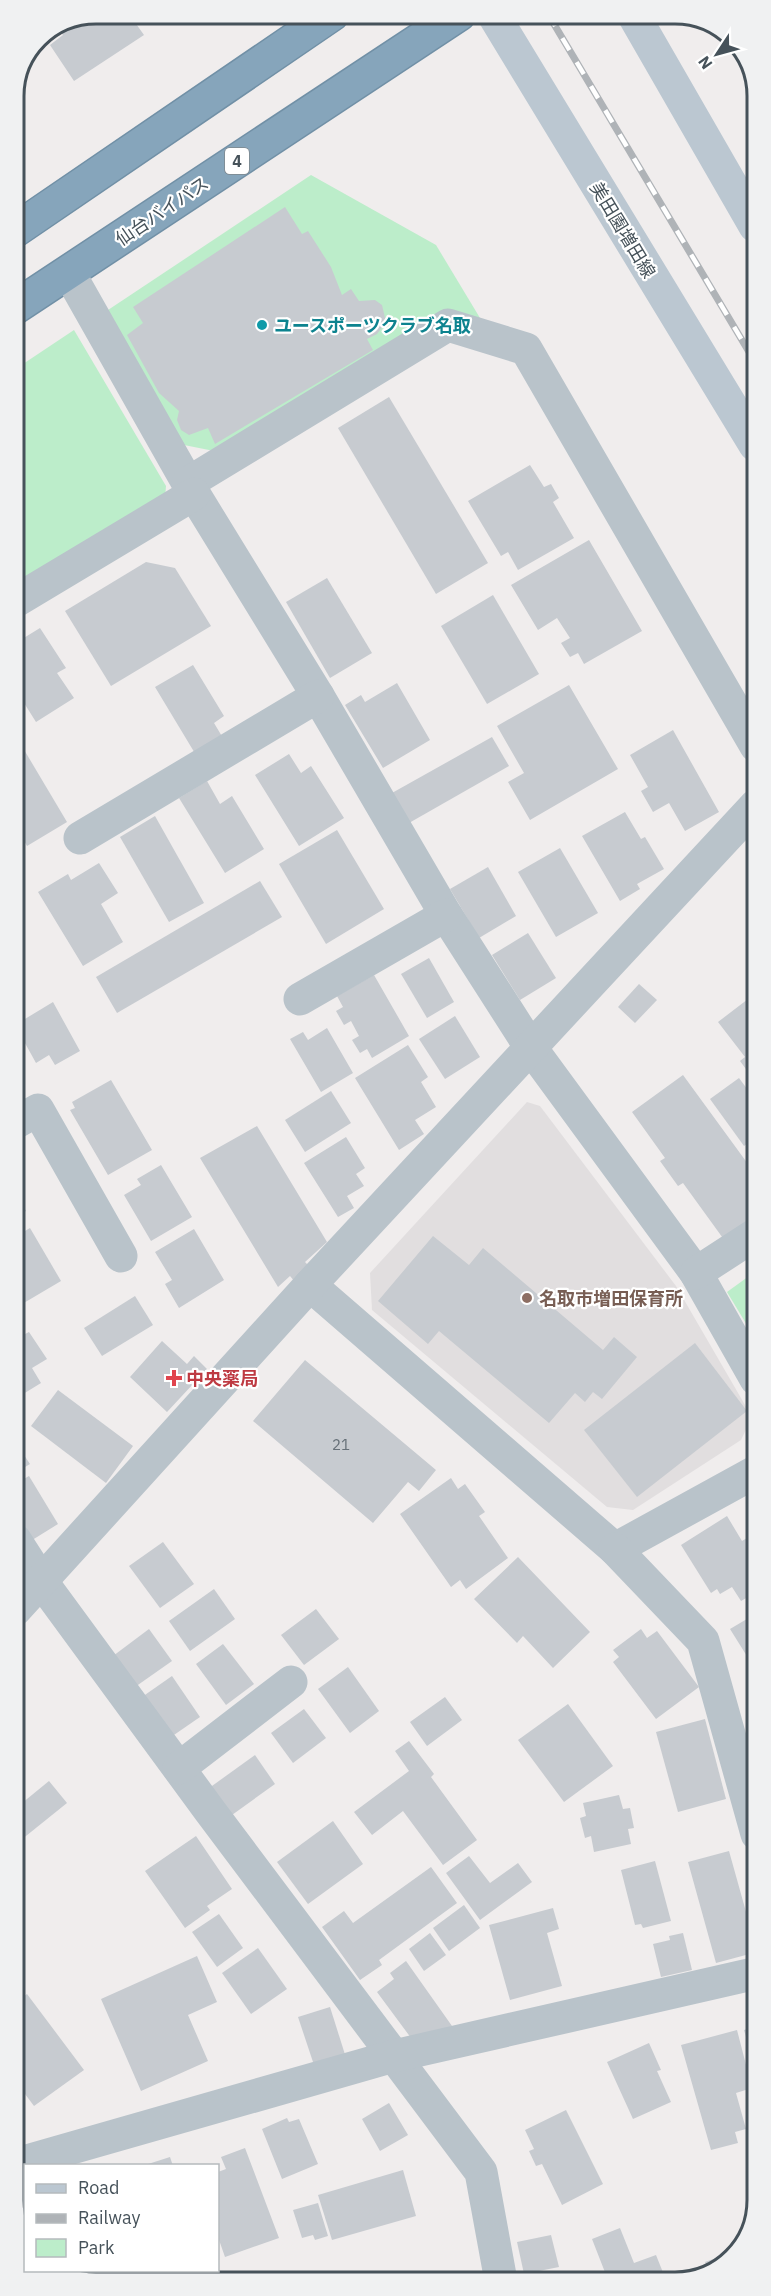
<svg xmlns="http://www.w3.org/2000/svg" width="771" height="2296" viewBox="0 0 771 2296" font-family="'IBM Plex Sans','Noto Sans JP',sans-serif">
<style>
.education{fill:#e1dedf}
.green{fill:#bcedca}
.building{fill:#c7cbd0}
.lines{fill:none;stroke-linecap:round;stroke-linejoin:round}
.highway-casing{stroke:#7190a6;stroke-width:36}
.street{stroke:#b9c3ca;stroke-width:33}
.secondary{stroke:#bbc7d1;stroke-width:33}
.highway{stroke:#86a5bb;stroke-width:33}
.rail-casing{stroke:#afb3b7;stroke-width:7}
.rail{stroke:#fff;stroke-width:4.5;stroke-dasharray:14;stroke-linecap:butt}
.culture-dot{fill:#0f9aa8;stroke:#fff;stroke-width:2}
.education-dot{fill:#8d6e63;stroke:#fff;stroke-width:2}
.health-dot{fill:#e0444e;stroke:#fff;stroke-width:2}
.labels{text-anchor:middle;dominant-baseline:central;stroke-width:4.5;stroke-linejoin:round;paint-order:stroke}
.number-label{font-size:15px;fill:#667078}
.shield{fill:#fff;stroke:#7e868c;stroke-width:1.5}
.shield-label{font-size:16px;font-weight:bold;fill:#46525a}
.street-label{font-size:18px;fill:#46525a;stroke:#fff}
.culture-label{font-size:18px;font-weight:bold;fill:#0d838f;stroke:#fff;text-anchor:start}
.education-label{font-size:18px;font-weight:bold;fill:#785e54;stroke:#fff;text-anchor:start}
.health-label{font-size:18px;font-weight:bold;fill:#be3a42;stroke:#fff;text-anchor:start}
.rim{fill:none;stroke:#46525a;stroke-width:3}
</style>
<rect width="100%" height="100%" fill="#f0eded"/>
<path class="education" d="M527,1102L540,1106L676,1286L752,1417L741,1440L633,1510L607,1507L372,1310L370,1273Z"/>
<g class="green">
<path d="M311,175L436,245L483,323L219,452L184,445L105,312Z"/>
<path d="M74,330L166,486L165,498L14,588V370Z"/>
<path d="M756,1271V1340L727,1292Z"/>
</g>
<g class="building">
<path d="M96,14H129L144,35L74,81L50,45L63,35L58,29Z"/>
<path d="M736,45L746,61L732,51Z"/>
<path d="M285,207L302,234L308,231L331,267L342,295L351,289L359,301L375,300L382,305L386,322L377,334L367,339L373,350L215,444L208,428L189,435L181,430L177,420L179,411L159,393L127,335L143,323L133,307Z"/>
<path d="M389,397L488,563L436,594L338,428Z"/>
<path d="M530,465L544,487L551,484L559,498L553,502L574,538L518,570L508,552L501,556L468,501Z"/>
<path d="M589,540L642,631L584,664L578,653L570,657L561,643L570,638L557,618L538,630L511,585Z"/>
<path d="M146,562L175,568L211,626L111,686L65,611Z"/>
<path d="M327,578L372,653L330,678L286,602Z"/>
<path d="M493,595L539,674L487,704L441,626Z"/>
<path d="M40,628L66,668L57,673L74,698L36,722L14,687V644Z"/>
<path d="M193,665L224,716L214,723L229,748L202,765L155,687Z"/>
<path d="M397,683L430,740L383,768L345,705L361,695L365,702Z"/>
<path d="M569,685L618,769L530,820L508,782L524,773L497,726Z"/>
<path d="M673,730L719,812L685,831L669,803L653,812L641,791L648,787L630,755Z"/>
<path d="M492,737L509,766L409,823L392,793Z"/>
<path d="M23,748L67,822L27,846L15,825L14,753Z"/>
<path d="M289,754L301,773L311,766L344,818L299,846L255,775Z"/>
<path d="M207,781L220,804L232,796L264,849L225,873L179,798Z"/>
<path d="M625,812L641,839L645,837L664,869L637,884L640,889L620,901L582,836Z"/>
<path d="M155,816L204,903L169,922L120,837Z"/>
<path d="M337,830L384,909L326,944L279,864Z"/>
<path d="M560,848L598,913L556,937L518,872Z"/>
<path d="M99,863L118,893L101,904L123,942L83,966L38,892L68,874L71,880Z"/>
<path d="M488,867L516,916L479,938L450,889Z"/>
<path d="M260,881L282,917L117,1013L96,977Z"/>
<path d="M528,933L556,978L520,1000L492,955Z"/>
<path d="M429,958L454,1002L427,1018L401,974Z"/>
<path d="M374,975L409,1036L372,1058L367,1049L360,1053L352,1040L359,1036L351,1021L344,1025L336,1011L343,1007L337,996Z"/>
<path d="M639,984L657,1000L635,1023L618,1007Z"/>
<path d="M752,996L756,1002V1072L751,1076L740,1061L745,1057L718,1022Z"/>
<path d="M53,1002L80,1051L55,1065L49,1055L36,1063L15,1025Z"/>
<path d="M455,1016L480,1057L445,1079L419,1039Z"/>
<path d="M327,1028L353,1073L321,1092L290,1039L303,1032L308,1040Z"/>
<path d="M408,1045L428,1077L421,1082L436,1107L415,1120L424,1134L399,1150L355,1078Z"/>
<path d="M683,1075L756,1175V1219L725,1241L683,1183L678,1186L660,1161L665,1158L632,1112Z"/>
<path d="M739,1078L756,1101V1137L744,1146L710,1099Z"/>
<path d="M111,1080L152,1150L108,1175L70,1110L75,1108L72,1102Z"/>
<path d="M331,1091L351,1123L305,1152L285,1120Z"/>
<path d="M257,1126L327,1242L305,1262L311,1268L295,1282L290,1276L278,1287L200,1158Z"/>
<path d="M346,1137L365,1168L356,1174L364,1186L347,1196L354,1208L338,1217L304,1163Z"/>
<path d="M161,1165L192,1217L151,1241L124,1195L141,1185L137,1179Z"/>
<path d="M15,1192L26,1211L15,1217Z"/>
<path d="M30,1228L61,1281L17,1307L15,1237Z"/>
<path d="M194,1229L224,1280L179,1308L165,1284L172,1280L155,1252Z"/>
<path d="M433,1236L469,1265L483,1248L603,1350L614,1337L637,1357L602,1399L593,1392L585,1402L575,1393L549,1423L439,1331L428,1344L378,1301Z"/>
<path d="M135,1296L153,1325L102,1356L84,1328Z"/>
<path d="M15,1323L23,1335L29,1332L47,1359L32,1368L41,1383L15,1399Z"/>
<path d="M162,1341L187,1364L194,1356L207,1369L167,1412L130,1377Z"/>
<path d="M695,1343L747,1411L637,1497L584,1430Z"/>
<path d="M305,1360L436,1470L419,1491L408,1482L373,1523L253,1421Z"/>
<path d="M58,1390L133,1446L106,1483L31,1426Z"/>
<path d="M20,1449L30,1464L15,1473V1452Z"/>
<path d="M29,1476L58,1524L29,1542L15,1520V1484Z"/>
<path d="M451,1478L458,1489L465,1484L485,1512L479,1516L508,1558L466,1589L460,1580L451,1587L400,1514Z"/>
<path d="M727,1516L742,1541L757,1532V1592L741,1601L732,1587L720,1594L717,1589L711,1593L681,1545Z"/>
<path d="M163,1542L194,1584L160,1608L129,1566Z"/>
<path d="M518,1557L590,1632L553,1668L523,1636L517,1643L474,1599Z"/>
<path d="M214,1589L235,1619L190,1651L169,1621Z"/>
<path d="M316,1609L339,1639L304,1665L281,1635Z"/>
<path d="M757,1613V1657L750,1661L730,1629Z"/>
<path d="M149,1629L172,1661L135,1687L113,1656Z"/>
<path d="M641,1629L647,1638L657,1631L699,1687L656,1719L613,1662L619,1657L613,1650Z"/>
<path d="M223,1644L254,1684L226,1705L196,1664Z"/>
<path d="M348,1667L379,1711L350,1733L318,1689Z"/>
<path d="M172,1676L200,1717L171,1737L142,1697Z"/>
<path d="M445,1697L462,1720L427,1746L410,1722Z"/>
<path d="M568,1704L613,1766L564,1802L518,1740Z"/>
<path d="M304,1709L326,1738L293,1763L271,1733Z"/>
<path d="M705,1719L726,1799L678,1812L656,1732Z"/>
<path d="M409,1741L434,1774L431,1777L477,1840L443,1865L403,1811L372,1835L354,1812L409,1771L395,1751Z"/>
<path d="M255,1755L275,1784L225,1820L205,1791Z"/>
<path d="M49,1781L67,1803L16,1844V1808Z"/>
<path d="M619,1795L623,1809L630,1808L634,1828L628,1829L631,1844L594,1852L591,1836L585,1838L580,1818L586,1816L583,1803Z"/>
<path d="M333,1821L363,1864L308,1904L277,1862Z"/>
<path d="M196,1836L232,1889L207,1906L210,1910L185,1928L145,1871Z"/>
<path d="M729,1851L748,1919L757,1916V1952L716,1963L688,1862Z"/>
<path d="M469,1856L490,1883L518,1863L532,1882L480,1920L446,1873Z"/>
<path d="M655,1861L671,1921L643,1928L641,1924L635,1925L621,1870Z"/>
<path d="M431,1867L457,1903L379,1960L382,1965L360,1980L322,1927L344,1911L353,1923Z"/>
<path d="M464,1905L480,1928L449,1951L433,1928Z"/>
<path d="M553,1908L559,1929L547,1933L562,1986L510,2000L489,1925Z"/>
<path d="M219,1914L243,1948L217,1967L192,1932Z"/>
<path d="M430,1933L446,1955L424,1971L409,1949Z"/>
<path d="M683,1933L692,1970L661,1977L653,1944L670,1940L669,1936Z"/>
<path d="M258,1948L287,1989L251,2014L222,1973Z"/>
<path d="M197,1956L217,2002L188,2015L208,2061L141,2091L101,1999Z"/>
<path d="M406,1961L452,2026L414,2042L377,1992L394,1979L390,1973Z"/>
<path d="M27,1994L84,2070L34,2106L16,2082V2002Z"/>
<path d="M330,2007L348,2064L317,2074L298,2017Z"/>
<path d="M757,2026V2076L744,2030Z"/>
<path d="M737,2030L752,2088L736,2093L746,2129L735,2132L738,2143L711,2150L681,2045Z"/>
<path d="M649,2043L661,2070L657,2071L671,2102L633,2119L607,2062Z"/>
<path d="M389,2103L408,2135L380,2151L362,2119Z"/>
<path d="M566,2110L603,2184L562,2205L542,2164L536,2166L529,2151L534,2149L525,2130Z"/>
<path d="M287,2118L289,2122L299,2119L318,2164L282,2179L262,2129Z"/>
<path d="M245,2148L279,2238L225,2257L218,2237V2172L226,2169L221,2157Z"/>
<path d="M170,2157L173,2166H145V2165Z"/>
<path d="M403,2170L416,2216L332,2240L318,2195Z"/>
<path d="M26,2199V2219L18,2202Z"/>
<path d="M318,2203L328,2236L315,2240L313,2235L302,2238L293,2210Z"/>
<path d="M26,2220V2236L18,2224Z"/>
<path d="M620,2228L634,2263L656,2255L666,2280H608L592,2239Z"/>
<path d="M551,2235L559,2267L524,2274L517,2242Z"/>
<path d="M739,2250V2251L709,2271L705,2262Z"/>
<path d="M157,2270H181V2271L159,2278Z"/>
<path d="M310,2272L313,2281H292L291,2278Z"/>
<path d="M384,2275L385,2281H361V2280Z"/>
</g>
<g class="lines">
<defs>
<g id="highway">
<path d="M14,231L332,14"/>
<path d="M14,308L459,14"/>
</g>
</defs>
<use href="#highway" class="highway-casing"/>
<g class="street">
<path d="M69,273L194,494L318,696L446,915L531,1048L696,1273L756,1379"/>
<path d="M188,483L448,325L526,349L756,746"/>
<path d="M14,602L194,494"/>
<path d="M80,838L318,696"/>
<path d="M300,999L446,915"/>
<path d="M15,1123L38,1110L121,1256"/>
<path d="M696,1273L756,1234"/>
<path d="M310,1285L615,1549L757,1471"/>
<path d="M15,1540L42,1582L210,1811L481,2172L501,2281"/>
<path d="M615,1549L703,1641L757,1834"/>
<path d="M15,1610L310,1285L756,805"/>
<path d="M179,1768L291,1682"/>
<path d="M16,2164L394,2056L757,1973"/>
</g>
<g class="secondary">
<path d="M493,14L755,445"/>
<path d="M633,14L755,226"/>
</g>
<use href="#highway" class="highway"/>
<defs>
<path id="rail" d="M548,14L755,362"/>
</defs>
<use href="#rail" class="rail-casing"/>
<use href="#rail" class="rail"/>
</g>
<circle class="culture-dot" cx="262" cy="325" r="6"/>
<circle class="education-dot" cx="527" cy="1298" r="6"/>
<path class="health-dot" d="M171 1369h6v6h6v6h-6v6h-6v-6h-6v-6h6z"/>
<g class="labels">
<g class="number-label">
<text x="341" y="1444">21</text>
</g>
<rect class="shield" x="225" y="148" width="24" height="26" rx="4.5"/>
<g class="shield-label">
<text x="237" y="161">4</text>
</g>
<g class="street-label">
<text transform="translate(162 211) rotate(-34)">仙台バイパス</text>
<text transform="translate(623 230) rotate(59)">美田園増田線</text>
</g>
<g class="culture-label">
<text x="274" y="325">ユースポーツクラブ名取</text>
</g>
<g class="education-label">
<text x="539" y="1298">名取市増田保育所</text>
</g>
<g class="health-label">
<text x="186" y="1378">中央薬局</text>
</g>
</g>
<path d="M0 0H771V2296H0ZM96 24H675A72 72 0 0 1 747 96V2200A72 72 0 0 1 675 2272H96A72 72 0 0 1 24 2200V96A72 72 0 0 1 96 24Z" fill="#f0f1f2" fill-rule="evenodd"/>
<path class="rim" d="M96 24H675A72 72 0 0 1 747 96V2200A72 72 0 0 1 675 2272H96A72 72 0 0 1 24 2200V96A72 72 0 0 1 96 24Z"/>
<rect x="24" y="2164" width="195" height="108" fill="#ffffff" stroke="#b5babd" stroke-width="1.5"/>
<rect x="36" y="2184" width="30" height="9" fill="#bbc7d1" stroke="#b5babd" stroke-width="1.5"/>
<text x="78" y="2194" font-size="18" fill="#46525a">Road</text>
<rect x="36" y="2214" width="30" height="9" fill="#afb3b7" stroke="#b5babd" stroke-width="1.5"/>
<text x="78" y="2224" font-size="18" fill="#46525a">Railway</text>
<rect x="36" y="2239" width="30" height="18" fill="#bcedca" stroke="#b5babd" stroke-width="1.5"/>
<text x="78" y="2254" font-size="18" fill="#46525a">Park</text>
<g transform="translate(717 54) rotate(234)" stroke="#ffffff" stroke-width="4.5" paint-order="stroke">
<path d="M0-4.5L10 22L0 15L-10 22Z" fill="#46525a"/>
<text y="-9" font-size="16" font-weight="bold" text-anchor="middle" fill="#46525a">N</text>
</g>
</svg>
